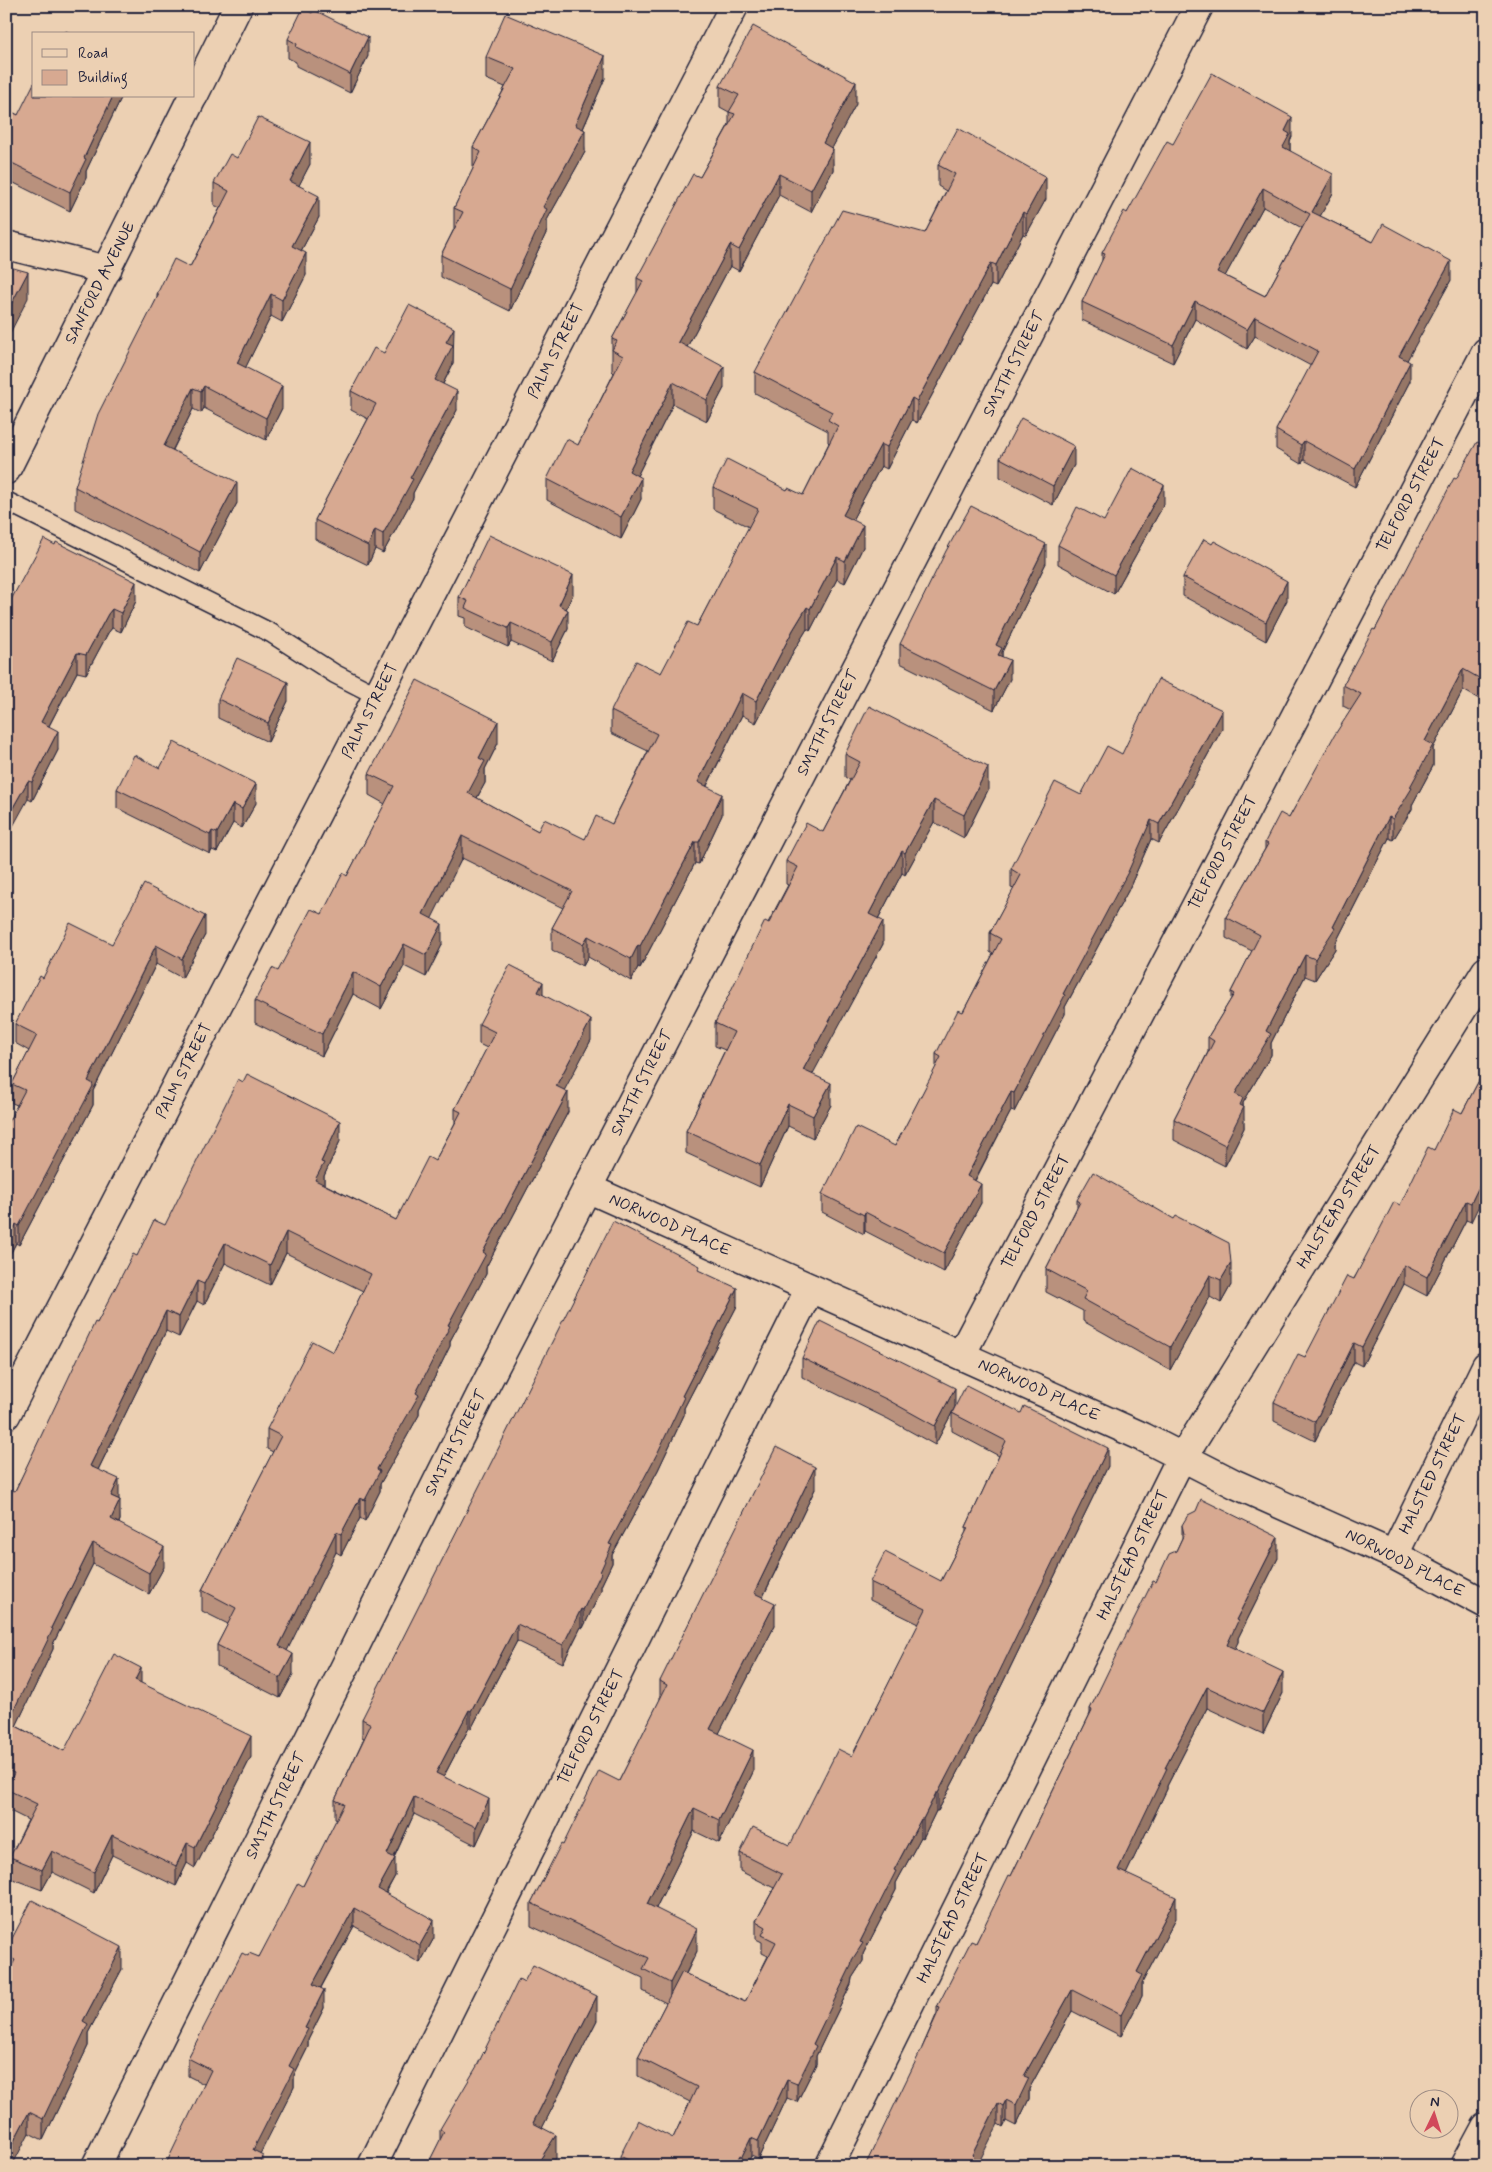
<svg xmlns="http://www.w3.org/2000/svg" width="1492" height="2172" viewBox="0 0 1492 2172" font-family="Mynerve,sans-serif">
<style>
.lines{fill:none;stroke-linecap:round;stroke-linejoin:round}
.service-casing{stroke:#22223b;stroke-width:21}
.minor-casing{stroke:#22223b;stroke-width:31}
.secondary-casing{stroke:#22223b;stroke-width:31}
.service{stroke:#ecd0b3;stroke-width:18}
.minor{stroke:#ecd0b3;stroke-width:28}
.secondary{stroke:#ecd0b3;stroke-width:28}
.wall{fill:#b9917d;stroke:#22223b;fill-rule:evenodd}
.shaded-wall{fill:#967666;stroke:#22223b}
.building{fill:#d7a991;stroke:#22223b;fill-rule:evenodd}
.labels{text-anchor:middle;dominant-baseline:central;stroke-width:5;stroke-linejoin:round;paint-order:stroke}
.street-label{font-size:16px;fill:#22223b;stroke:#ecd0b3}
</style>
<rect width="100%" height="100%" fill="#ecd0b3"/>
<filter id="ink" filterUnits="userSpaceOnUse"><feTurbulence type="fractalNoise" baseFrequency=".02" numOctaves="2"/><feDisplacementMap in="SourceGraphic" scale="10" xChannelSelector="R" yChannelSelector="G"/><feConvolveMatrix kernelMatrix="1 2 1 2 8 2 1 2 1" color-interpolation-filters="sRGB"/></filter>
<g filter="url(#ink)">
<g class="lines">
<defs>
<path id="service" d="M6,501L271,633L335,674L378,696"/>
<g id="minor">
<path d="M6,245L107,270"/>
<path d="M587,1188L1143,1437L1235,1484L1394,1555L1486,1604"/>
<path d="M961,1355L1486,352"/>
<path d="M6,1415L734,6"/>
<path d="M1394,1555L1486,1366"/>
<path d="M96,2166L485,1386L1199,6"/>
<path d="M372,2166L810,1288"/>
<path d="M829,2166L1175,1470L1486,971"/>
<path d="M1465,2166L1486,2127"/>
</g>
<g id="secondary">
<path d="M194,95L238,6"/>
<path d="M6,470L193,96"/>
</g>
</defs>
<use href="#service" class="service-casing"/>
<use href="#minor" class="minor-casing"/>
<use href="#secondary" class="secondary-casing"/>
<use href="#service" class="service"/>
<use href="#minor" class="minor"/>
<use href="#secondary" class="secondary"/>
</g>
<g class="wall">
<path d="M312,13L368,56L350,93L296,66V62L288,58V39Z"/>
<path d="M486,57L605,78L583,129L585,152L547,220V231L510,311L441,277V255L454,229V208L473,169V147L505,87L486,79Z"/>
<path d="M720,86L856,104L832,148L833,170L811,212L779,195L739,271L730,266L687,347L724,388L707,421L673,404L637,476L641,499L621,539L547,500V479L578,445L614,373L612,371V339L637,293V278L700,177L729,124V112L720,107Z"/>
<path d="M34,96H122L86,171V178L70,211L6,179V109L18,115Z"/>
<path d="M1292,136L1290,141V151L1333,193L1320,216L1451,280L1406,361L1410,381L1355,487L1304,460L1301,464L1276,449V430L1311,366L1255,336L1247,349L1195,319L1173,363L1082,320V302L1102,261V253L1127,213L1173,144ZM1263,207L1302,228L1265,296L1225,276Z"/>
<path d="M237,158L310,164L299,185L319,217L301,251L306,275L282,322L271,316L245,368L282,408L266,440L204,408L201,413L193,409L173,450L237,503L200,573L75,509V487L157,298V294L190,267L220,208L214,205V183Z"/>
<path d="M938,165L1046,199L1026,235L1023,234L996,287L991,285L917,423L912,420L887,469L881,466L852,520L863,547L845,583L837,579L810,631L807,629L793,652L756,723L742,715L707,786L722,815L699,864L695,863L640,968L638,967L631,981L588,957L583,966L552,950V928L563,908L462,858L431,918L442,945L426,977L404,966L381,1009L353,994L322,1056L255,1023V1001L278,971L322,914L347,876L385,804L369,795V774L498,743L485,769V783L477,798L538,831L585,839L612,824L648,751L611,733V711L661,673L697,626L749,527L713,509V487L787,490L803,495L829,443L828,442V431L755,393V372L925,233L946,191L938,186Z"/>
<path d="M454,347L453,348V364L443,384L457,410L413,493V498L383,553L375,549L368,565L315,539V520L368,419L351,410V391L384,353Z"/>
<path d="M1486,446V703L1463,690L1433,748V766L1412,805V809L1393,840L1389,838L1335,944V949L1315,980L1305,976L1271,1043V1055L1243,1103L1244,1128L1225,1166L1174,1140V1119L1208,1052V1037L1231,999V992L1252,951L1226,938V917L1265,849V842L1289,818L1351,710L1343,706V685L1375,630L1456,479Z"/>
<path d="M1000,458L1074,465L1053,505L1000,477Z"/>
<path d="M1164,504L1114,594L1058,564V545L1104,521Z"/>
<path d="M1046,563L1002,652V657L1010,679L994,710L900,663V644Z"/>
<path d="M1183,577L1287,600L1266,641L1183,596Z"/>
<path d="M573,594L566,609L568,629L552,661L511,642L508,647L465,627V618L459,616V597Z"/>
<path d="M136,601L121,632L112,628L108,633L86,674L77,672L49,726L58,750L32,801L28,799L6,609Z"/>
<path d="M218,699L288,701L268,742L218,718Z"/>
<path d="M1222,729L1159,843L1151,839L1128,891L1065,1007V1014L1014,1112L1011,1111L975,1181L981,1203L944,1272L865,1231L864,1234L822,1212V1194L895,1146L936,1068V1054L963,1012L993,954L990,952V933L1014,889L1011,888V869L1081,795L1122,754Z"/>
<path d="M845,754L988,790L964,838L934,822L905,875L902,873L878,919L883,944L812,1074L831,1105L813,1138L788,1126L760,1187L686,1153V1131L725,1050L715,1046V1023L788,885L786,884V861L823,832L850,780L845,777Z"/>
<path d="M160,768L256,803L242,828L233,823L217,852L212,850L210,854L117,808V789Z"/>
<path d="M205,935L182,978L156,964L93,1091V1105L29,1226L19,1245L16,1243L6,1262L17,1105L12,1103V1084L29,1051L15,1043V1024L43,978L112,944Z"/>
<path d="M543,995L591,1040L564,1090L568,1112L486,1267V1274L450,1341V1346L419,1409V1415L380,1484V1491L365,1521L360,1518L341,1555L336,1552L287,1650L293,1674L280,1698L217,1666V1645L228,1624L202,1611V1590L273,1452L267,1449V1429L333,1352L363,1291L286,1253L270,1285L225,1263L204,1305L197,1301L179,1337L166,1331L98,1470L119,1500L120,1520L119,1523L164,1567L149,1594L93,1564L53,1644V1649L16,1726L64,1751L141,1684L251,1757L195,1868L187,1863L176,1886L112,1855L94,1893L52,1872L42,1890L10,1878V1857L28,1820L6,1809V1503L15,1491L97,1323L137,1256L165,1225L340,1141L324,1176V1184L396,1220L435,1161L455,1123V1109L487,1048L479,1044V1024Z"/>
<path d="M1486,1067L1471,1222L1466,1220L1427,1296L1404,1284L1362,1366L1354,1362L1315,1441L1274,1421V1402L1305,1357L1434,1150L1462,1113Z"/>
<path d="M1077,1200L1231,1285L1221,1303L1210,1297L1170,1370L1083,1321V1311L1046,1292V1269L1077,1207Z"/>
<path d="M700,1271L737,1306L684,1408V1415L658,1470L612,1555V1563L601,1586V1591L583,1628L581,1627L563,1663L517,1641L471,1729L469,1728L444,1776L489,1817L476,1845L414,1814L394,1858L395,1876L386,1893L434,1938L420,1963L354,1926L321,1988L324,2008L308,2040V2047L294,2075V2087L260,2153L263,2166L204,2084L188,2076V2058L248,1956L259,1957L303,1886L337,1819L335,1818V1800L364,1738L362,1737V1719Z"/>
<path d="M802,1358L955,1407L935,1445L888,1419L802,1377Z"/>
<path d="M952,1413L1108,1466L975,1740L938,1811H936L923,1838L921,1837L896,1883V1890L863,1954V1961L852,1978L851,1984L816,2056V2064L797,2102L787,2098L758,2159L751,2156L746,2166H620V2156L673,2138L690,2102L638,2076V2057L666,2003L643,1991V1978L531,1926V1903L563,1845L619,1781L660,1700V1681L815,1489L763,1597L775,1625L719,1733L753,1772L719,1843L694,1831L656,1908L697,1951L686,1974L745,2002L768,1956L762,1953V1942L756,1939V1921L774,1888L740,1871V1853L790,1845L852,1756L919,1624L870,1600V1582L941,1581L966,1532V1527L999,1456L952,1431Z"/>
<path d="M1182,1525L1278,1558L1238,1638V1642L1234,1649L1283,1693L1263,1734L1207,1708L1167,1786V1789L1126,1874L1176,1918L1142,1983V1996L1121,2036L1072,2011L1029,2089V2099L1016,2126L1006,2121L1003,2127L998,2124L922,2048L937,2013V2007L976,1943L1011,1876L1090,1714V1709L1156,1582L1176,1551L1182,1538Z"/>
<path d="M6,1950L122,1969L88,2033V2046L43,2140L29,2133L6,2166Z"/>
<path d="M597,2020L542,2128L556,2158L551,2166H427L440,2141V2129Z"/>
</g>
<g class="shaded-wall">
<path d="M368,37V56L350,93V74Z"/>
<path d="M605,56V78L575,147V125Z"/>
<path d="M856,82V104L823,165V143Z"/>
<path d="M113,96H122L86,171V178L70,211V192L84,158Z"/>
<path d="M1292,117V136L1290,141V153L1283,147L1285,131Z"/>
<path d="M585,130V152L547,220V231L510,311V289L543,207Z"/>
<path d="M310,142V164L290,203V181Z"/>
<path d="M833,149V170L811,212V190Z"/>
<path d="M779,174V195L739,271V250Z"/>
<path d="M1333,174V193L1312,231V212Z"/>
<path d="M1046,177V199L1026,235V214Z"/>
<path d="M1263,188V207L1217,291V272Z"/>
<path d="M319,196V217L292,268V246Z"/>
<path d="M1023,212V234L996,287V265Z"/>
<path d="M730,245V266L678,364V342Z"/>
<path d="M306,253V275L282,322V300Z"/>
<path d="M1451,261V280L1399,375V356Z"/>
<path d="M991,263V285L917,423V401Z"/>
<path d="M28,272V298L6,341V314Z"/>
<path d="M271,294V316L237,385V363Z"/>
<path d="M1195,301V319L1173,363V345Z"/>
<path d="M1255,317V336L1247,349V330Z"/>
<path d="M454,328L453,364L435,399V380L446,342Z"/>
<path d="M1410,362V381L1355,487V469Z"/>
<path d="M724,367V388L707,421V400Z"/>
<path d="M673,382V404L629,492V471Z"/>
<path d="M204,386V408L201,413V391Z"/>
<path d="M282,386V408L266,440V418Z"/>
<path d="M193,388V409L164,467V446Z"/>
<path d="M457,391V410L413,493V498L383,553V534L410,478Z"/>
<path d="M912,398V420L887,469V447Z"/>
<path d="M1304,441V460L1301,464V445Z"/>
<path d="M881,444V466L843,537V515Z"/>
<path d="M1074,446V465L1053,505V486Z"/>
<path d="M641,478V499L621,539V517Z"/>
<path d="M237,482V503L200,573V552Z"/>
<path d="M1164,485V504L1114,594V575Z"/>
<path d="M863,525V547L845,583V561Z"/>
<path d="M375,530V549L368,565V546Z"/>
<path d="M1046,544V563L1002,652V667L996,645Z"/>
<path d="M837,557V579L810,631V609Z"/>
<path d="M573,575V594L559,624V605Z"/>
<path d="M1287,581V600L1266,641V622Z"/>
<path d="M136,582V601L121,632V613Z"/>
<path d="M807,607V629L793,652L756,723V701L793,630Z"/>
<path d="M112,609V628L108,633L86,674V655L108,614Z"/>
<path d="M568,610V629L552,661V642Z"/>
<path d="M511,623V642L508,647V628Z"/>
<path d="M77,653V672L41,741V722Z"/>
<path d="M1010,660V679L994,710V691Z"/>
<path d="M1463,669V690L1433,748V766L1412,805V809L1393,840V819L1410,787L1425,741Z"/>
<path d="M288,682V701L268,742V723Z"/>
<path d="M742,693V715L698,803V782Z"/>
<path d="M1222,710V729L1159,843V824Z"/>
<path d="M498,721V743L485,769V783L468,814V793L479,758Z"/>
<path d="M58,731V750L32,801V782Z"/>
<path d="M988,767V790L964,838V815Z"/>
<path d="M28,781V799L6,839V820Z"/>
<path d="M256,784V803L242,828V809Z"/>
<path d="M722,794V815L699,864V842Z"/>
<path d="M934,800V822L905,875V853Z"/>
<path d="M233,804V823L217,852V833Z"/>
<path d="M1389,817V838L1335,944V949L1315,980V959L1333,927Z"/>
<path d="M1151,820V839L1128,891L1065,1007V1014L1014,1112V1093L1063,994Z"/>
<path d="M212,831V850L210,854V835Z"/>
<path d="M462,836V858L423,936V914Z"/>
<path d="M695,842V863L640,968V946Z"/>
<path d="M902,851V873L869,936V914Z"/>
<path d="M205,916V935L182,978V959Z"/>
<path d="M883,921V944L803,1092V1070Z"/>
<path d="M442,924V945L426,977V955Z"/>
<path d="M588,936V957L583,966V944Z"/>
<path d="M404,944V966L381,1009V987Z"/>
<path d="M156,945V964L93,1091V1105L19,1245V1226L88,1081Z"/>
<path d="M638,945V967L631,981V959Z"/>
<path d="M1305,955V976L1271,1043V1055L1243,1103V1108L1244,1107V1128L1225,1166V1145L1235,1094L1266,1031Z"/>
<path d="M353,972V994L322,1056V1034Z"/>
<path d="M543,982V1003L538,992Z"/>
<path d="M591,1020V1040L556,1106V1086Z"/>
<path d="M831,1083V1105L813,1138V1116Z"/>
<path d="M568,1092V1112L486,1267V1274L450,1341V1346L419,1409V1415L380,1484V1491L365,1521V1500L377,1469L416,1393L483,1252Z"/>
<path d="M1011,1092V1111L967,1195V1176Z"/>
<path d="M788,1104V1126L760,1187V1165Z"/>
<path d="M340,1121V1141L324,1176V1184L315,1200V1180L321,1162Z"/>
<path d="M1486,1172V1191L1471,1222V1203Z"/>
<path d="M981,1184V1203L944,1272V1253Z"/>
<path d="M1466,1201V1220L1427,1296V1277Z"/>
<path d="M865,1212V1231L864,1234V1215Z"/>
<path d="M16,1224V1243L6,1262V1243Z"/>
<path d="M286,1232V1253L270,1285V1265Z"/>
<path d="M225,1243V1263L204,1305V1284Z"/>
<path d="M1231,1263V1285L1221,1303V1280Z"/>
<path d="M1404,1265V1284L1362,1366V1347Z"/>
<path d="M1210,1275V1297L1170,1370V1347Z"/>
<path d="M197,1281V1301L179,1337V1317Z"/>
<path d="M737,1288V1306L684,1408V1415L658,1470L612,1555V1563L601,1586V1591L583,1628V1610L600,1572L609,1544L682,1396Z"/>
<path d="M166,1311V1331L90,1486V1466Z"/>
<path d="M1354,1343V1362L1315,1441V1422Z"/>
<path d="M955,1388V1407L935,1445V1426Z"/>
<path d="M1108,1448V1466L975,1740L938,1811V1793Z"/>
<path d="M815,1467V1489L754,1615V1593Z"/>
<path d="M119,1479V1500L111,1496Z"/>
<path d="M360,1498V1518L341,1555V1534Z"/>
<path d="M120,1500V1520L111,1539V1519Z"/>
<path d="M336,1532V1552L279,1667V1646Z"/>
<path d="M1278,1537V1558L1238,1638V1642L1227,1666V1645L1236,1620Z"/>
<path d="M93,1543V1564L53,1644V1649L8,1743V1722L51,1628Z"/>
<path d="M164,1547V1567L149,1594V1573Z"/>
<path d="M775,1603V1625L710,1751V1729Z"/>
<path d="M581,1609V1627L563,1663V1645Z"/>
<path d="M517,1624V1641L471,1729V1711Z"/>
<path d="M293,1654V1674L280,1698V1678Z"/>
<path d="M141,1668V1689L135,1680Z"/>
<path d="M1283,1672V1693L1263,1734V1713Z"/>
<path d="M1207,1687V1708L1167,1786V1789L1118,1891V1870L1165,1768Z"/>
<path d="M469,1710V1728L436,1791V1773Z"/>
<path d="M251,1736V1757L195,1868V1847Z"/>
<path d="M753,1750V1772L719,1843V1820Z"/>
<path d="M936,1793V1811L923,1838V1819Z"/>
<path d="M414,1797V1814L387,1872V1854Z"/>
<path d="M489,1799V1817L476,1845V1827Z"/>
<path d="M694,1808V1831L647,1926V1904Z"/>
<path d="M921,1819V1837L896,1883V1890L863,1954V1961L852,1978L851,1984L816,2056V2064L797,2102V2084L813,2044L860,1942L894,1870Z"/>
<path d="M112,1835V1855L94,1893V1872Z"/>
<path d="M187,1843V1863L176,1886V1866Z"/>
<path d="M52,1851V1872L42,1890V1870Z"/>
<path d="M395,1858V1876L378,1906V1889Z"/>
<path d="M1176,1897V1918L1142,1983V1996L1121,2036V2015L1137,1972Z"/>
<path d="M354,1908V1926L313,2002V1984Z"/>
<path d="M434,1920V1938L420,1963V1945Z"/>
<path d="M697,1929V1951L670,2005V1983Z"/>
<path d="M122,1947V1969L88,2033V2046L43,2140V2119L83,2021Z"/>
<path d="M324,1990V2008L308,2040V2047L294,2075V2087L254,2166L253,2150L305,2028Z"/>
<path d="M1072,1990V2011L1029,2089V2099L1016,2126V2105L1024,2076Z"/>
<path d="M597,1996V2020L533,2146V2123Z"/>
<path d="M787,2080V2098L758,2159V2141Z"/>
<path d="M1006,2100V2121L1003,2127V2106Z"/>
<path d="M998,2103V2124L977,2166H970L972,2155Z"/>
<path d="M29,2112V2133L12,2166H6V2156Z"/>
<path d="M556,2135V2158L551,2166H536Z"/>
<path d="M751,2138V2156L746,2166H742V2156Z"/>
<path d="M263,2155V2166H258Z"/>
<path d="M740,2155V2166H734Z"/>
</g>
<g class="building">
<path d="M303,8L312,13L314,10L368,37L350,74L296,47L297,44L288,39Z"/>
<path d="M505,14L605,56L575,125L585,130L543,207L547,209L510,289L441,255L463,212L454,208L481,152L473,147L515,69L486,57Z"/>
<path d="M753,26L856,82L823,143L833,149L811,190L779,174L739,250L730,245L678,342L724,367L707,400L673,382L629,471L641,478L621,517L547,479L567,439L578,445L623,356L612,350L617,341L612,339L643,281L637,278L693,174L700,177L735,114L729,112L739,95L720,86Z"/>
<path d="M66,31L72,34H64Z"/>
<path d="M1212,73L1292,117L1285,131L1290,134L1283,147L1333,174L1312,212L1373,242L1383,224L1451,261L1399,356L1410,362L1355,469L1304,441L1301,445L1276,430L1318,351L1255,317L1247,330L1195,301L1173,345L1082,302L1105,254L1102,253L1124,211L1127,213L1167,141L1173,144ZM1263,188L1310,214L1265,296L1217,272Z"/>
<path d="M34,83V96H113L84,158L86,159L70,192L6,160V109L18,115Z"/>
<path d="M258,117L310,142L290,181L319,196L292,246L306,253L282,300L271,294L237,363L282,386L266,418L204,386L201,391L193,388L164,446L237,482L200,552L75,487L98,414L159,294H157L174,259L190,267L229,191L214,183L230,154L237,158Z"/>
<path d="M958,128L1046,177L1026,214L1023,212L996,265L991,263L917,401L912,398L887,447L881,444L843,515L863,525L845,561L837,557L810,609L807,607L793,630L756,701L742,693L698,782L722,794L699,842H695L640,946L638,945L631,959L588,936L583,944L552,928L572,891L462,836L423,914L442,924L426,955L404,944L381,987L353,972L322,1034L255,1001L272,968L278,971L311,909L322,914L343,873L347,876L394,786L369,774L417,680L498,721L479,758L485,761L468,793L538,831L544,819L585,839L596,816L612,824L657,734L611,711L636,661L661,673L688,622L697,626L758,509L713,487L727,459L787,490L788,488L803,495L838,426L828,420L832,412L755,372L842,210L925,233L955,174L938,165Z"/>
<path d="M6,266L28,272L6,314Z"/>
<path d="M409,305L454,328L446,342L453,345L435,380L457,391L410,478L413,479L383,534L375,530L368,546L315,520L376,404L351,391L374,348L384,353Z"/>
<path d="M1021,418L1074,446L1053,486L1000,458Z"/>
<path d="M1477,442L1486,446V682L1463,669L1425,741L1433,745L1410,787L1412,788L1393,819L1389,817L1333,927L1335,928L1315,959L1305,955L1266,1031L1271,1034L1235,1094L1243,1098L1240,1105L1244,1107L1225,1145L1174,1119L1214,1041L1208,1037L1234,994L1231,992L1260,935L1226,917L1268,844L1265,842L1280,813L1289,818L1334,736L1361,694L1343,685L1373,629L1375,630L1454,478L1456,479Z"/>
<path d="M1132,468L1164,485L1114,575L1058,545L1077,507L1104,521Z"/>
<path d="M971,506L1046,544L996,645L1002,648L998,655L1010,660L994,691L900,644L946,551Z"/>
<path d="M489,535L573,575L559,605L568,610L552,642L511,623L508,628L465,608L468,601L459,597Z"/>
<path d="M44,539L55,545L56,542L136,582L121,613L112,609L108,614L86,655L77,653L41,722L58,731L32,782L28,781L6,820V609Z"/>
<path d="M1204,539L1212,544L1214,541L1287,581L1266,622L1183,577Z"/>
<path d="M237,658L288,682L268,723L218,699Z"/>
<path d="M1158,679L1222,710L1159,824L1151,820L1128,872L1063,994L1065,995L1014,1093L1011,1092L967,1176L981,1184L944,1253L865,1212L864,1215L822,1194L856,1127L895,1146L941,1057L936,1054L958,1010L963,1012L1001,939L990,933L1021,875L1011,869L1055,782L1081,795L1107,746L1122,754Z"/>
<path d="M869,706L988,767L964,815L934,800L905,853L902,851L869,914L883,921L803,1070L831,1083L813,1116L788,1104L760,1165L686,1131L734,1032L715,1023L765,921L769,923L798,867L786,861L806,823L823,832L860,762L845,754Z"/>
<path d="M174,742L256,784L242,809L233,804L217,833L212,831L210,835L117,789L134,755L160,768Z"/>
<path d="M144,884L205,916L182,959L156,945L88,1081L92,1083L93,1086L29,1207L19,1226L16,1224L6,1243V1126L25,1090L12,1084L37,1035L15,1024L40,976L43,978L70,923L112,944Z"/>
<path d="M510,965L543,982L538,992L591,1020L556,1086L568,1092L483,1252L486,1254L448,1325L450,1326L416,1393L419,1395L377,1469L380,1471L365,1500L360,1498L341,1534L336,1532L279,1646L293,1654L280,1678L217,1645L236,1608L202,1590L281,1436L267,1429L312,1341L333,1352L371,1274L286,1232L270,1265L225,1243L204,1284L197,1281L179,1317L166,1311L90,1466L119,1479L111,1496L120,1500L111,1519L164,1547L149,1573L93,1543L51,1628L53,1629L8,1722L64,1751L114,1654L141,1668L135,1680L251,1736L195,1847L187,1843L176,1866L112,1835L94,1872L52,1851L42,1870L10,1857L37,1804L6,1789L14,1773L6,1769V1503L13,1490L15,1491L95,1322L97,1323L133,1254L137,1256L154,1220L165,1225L238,1079L243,1082L247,1074L340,1121L321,1162L324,1163L315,1180L396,1220L428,1157L435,1161L461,1112L455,1109L495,1032L479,1024Z"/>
<path d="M1486,1067V1172L1471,1203L1466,1201L1427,1277L1404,1265L1362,1347L1354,1343L1315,1422L1274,1402L1298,1354L1305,1357L1347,1276L1354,1279L1394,1202L1400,1205L1428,1147L1434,1150L1454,1109L1462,1113Z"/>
<path d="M1093,1172L1174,1219L1176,1216L1229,1243L1231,1263L1221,1280L1210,1275L1170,1347L1083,1299L1087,1291L1046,1269L1080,1202L1077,1200Z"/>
<path d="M613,1221L700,1266L698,1270L737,1288L682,1396L684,1397L658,1452L609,1544L612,1545L600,1572L601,1573L583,1610L581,1609L563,1645L517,1624L471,1711L469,1710L436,1773L489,1799L476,1827L414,1797L387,1854L395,1858L378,1889L434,1920L420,1945L354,1908L313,1984L324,1990L305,2028L308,2029L289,2066L294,2069L253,2150L263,2155L258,2166H165L211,2070L188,2058L242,1953L248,1956L249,1953L259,1957L298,1883L303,1886L344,1804L335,1800L371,1724L362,1719Z"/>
<path d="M820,1321L955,1388L935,1426L888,1400L802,1358Z"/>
<path d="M966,1385L1021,1413L1024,1406L1108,1448L975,1722L938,1793H936L923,1819H921L894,1870L896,1871L860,1942L863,1943L852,1960L851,1966L813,2044L816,2046L797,2084L787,2080L758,2141L751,2138L742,2156L740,2155L734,2166H630L632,2162L620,2156L638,2120L673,2138L697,2087L638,2057L682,1972L745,2002L776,1942L762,1935L766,1927L756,1921L782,1874L740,1853L753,1827L790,1845L838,1749L852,1756L926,1609L870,1582L885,1552L941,1581L968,1528L966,1527L1006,1441L952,1413Z"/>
<path d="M776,1447L815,1467L754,1593L775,1603L710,1729L753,1750L719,1820L694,1808L647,1904L697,1929L670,1983L643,1969L649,1958L531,1903L561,1844L563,1845L599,1771L619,1781L667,1685L660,1681Z"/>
<path d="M1201,1499L1278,1537L1236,1620L1238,1621L1227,1645L1283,1672L1263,1713L1207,1687L1165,1768H1167L1118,1870L1176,1897L1137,1972L1142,1975L1121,2015L1072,1990L1024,2076L1029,2078L1016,2105L1006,2100L1003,2106L998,2103L972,2155L974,2157L970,2166H865L922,2048L940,2008L937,2007L971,1941L976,1943L1009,1875L1011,1876L1092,1710L1090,1709L1118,1651L1153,1581L1156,1582L1169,1554L1176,1551L1184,1534L1182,1525L1188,1515L1196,1511Z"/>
<path d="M32,1900L122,1947L83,2021L88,2024L43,2119L29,2112L6,2156V1977L15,1960L6,1956V1950Z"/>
<path d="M533,1965L597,1996L533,2123L556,2135L536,2166H427L444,2132L440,2129L477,2066L519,1979L524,1982Z"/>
</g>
</g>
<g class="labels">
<g class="street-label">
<text transform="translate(100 283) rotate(-63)">SANFORD AVENUE</text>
<text transform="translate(556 351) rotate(-63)">PALM STREET</text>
<text transform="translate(1014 364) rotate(-63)">SMITH STREET</text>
<text transform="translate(1411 495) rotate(-62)">TELFORD STREET</text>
<text transform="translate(370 711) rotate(-63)">PALM STREET</text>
<text transform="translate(828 723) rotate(-63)">SMITH STREET</text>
<text transform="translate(1223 853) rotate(-62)">TELFORD STREET</text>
<text transform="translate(184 1071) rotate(-63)">PALM STREET</text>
<text transform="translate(642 1083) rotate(-63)">SMITH STREET</text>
<text transform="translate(1339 1207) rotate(-58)">HALSTEAD STREET</text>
<text transform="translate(1036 1212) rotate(-62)">TELFORD STREET</text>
<text transform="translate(670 1225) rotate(24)">NORWOOD PLACE</text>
<text transform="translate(1039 1390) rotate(24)">NORWOOD PLACE</text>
<text transform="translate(456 1443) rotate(-63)">SMITH STREET</text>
<text transform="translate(1433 1474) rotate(-64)">HALSTED STREET</text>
<text transform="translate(1133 1555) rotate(-64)">HALSTEAD STREET</text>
<text transform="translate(1405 1563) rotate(27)">NORWOOD PLACE</text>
<text transform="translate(591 1727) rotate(-63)">TELFORD STREET</text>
<text transform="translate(276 1806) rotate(-64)">SMITH STREET</text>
<text transform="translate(953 1918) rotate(-64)">HALSTEAD STREET</text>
</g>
</g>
<rect width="1492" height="2172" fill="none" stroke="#ecd0b3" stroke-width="25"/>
<rect x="12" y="12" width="1467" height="2147" fill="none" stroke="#22223b" stroke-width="2" filter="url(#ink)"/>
<rect x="32" y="32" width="162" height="65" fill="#ecd0b3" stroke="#9b8a83"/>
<rect x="42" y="49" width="25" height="8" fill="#ecd0b3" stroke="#9b8a83"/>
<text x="78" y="58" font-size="15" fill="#22223b">Road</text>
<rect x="42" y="70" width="25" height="15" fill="#d7a991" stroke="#9b8a83"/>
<text x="78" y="82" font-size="15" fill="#22223b">Building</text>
<g transform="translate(1434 2114) rotate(4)"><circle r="24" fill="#ecd0b3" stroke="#9b8a83"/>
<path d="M0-4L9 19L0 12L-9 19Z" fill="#d1495b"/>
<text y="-8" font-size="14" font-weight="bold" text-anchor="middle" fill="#22223b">N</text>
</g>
</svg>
